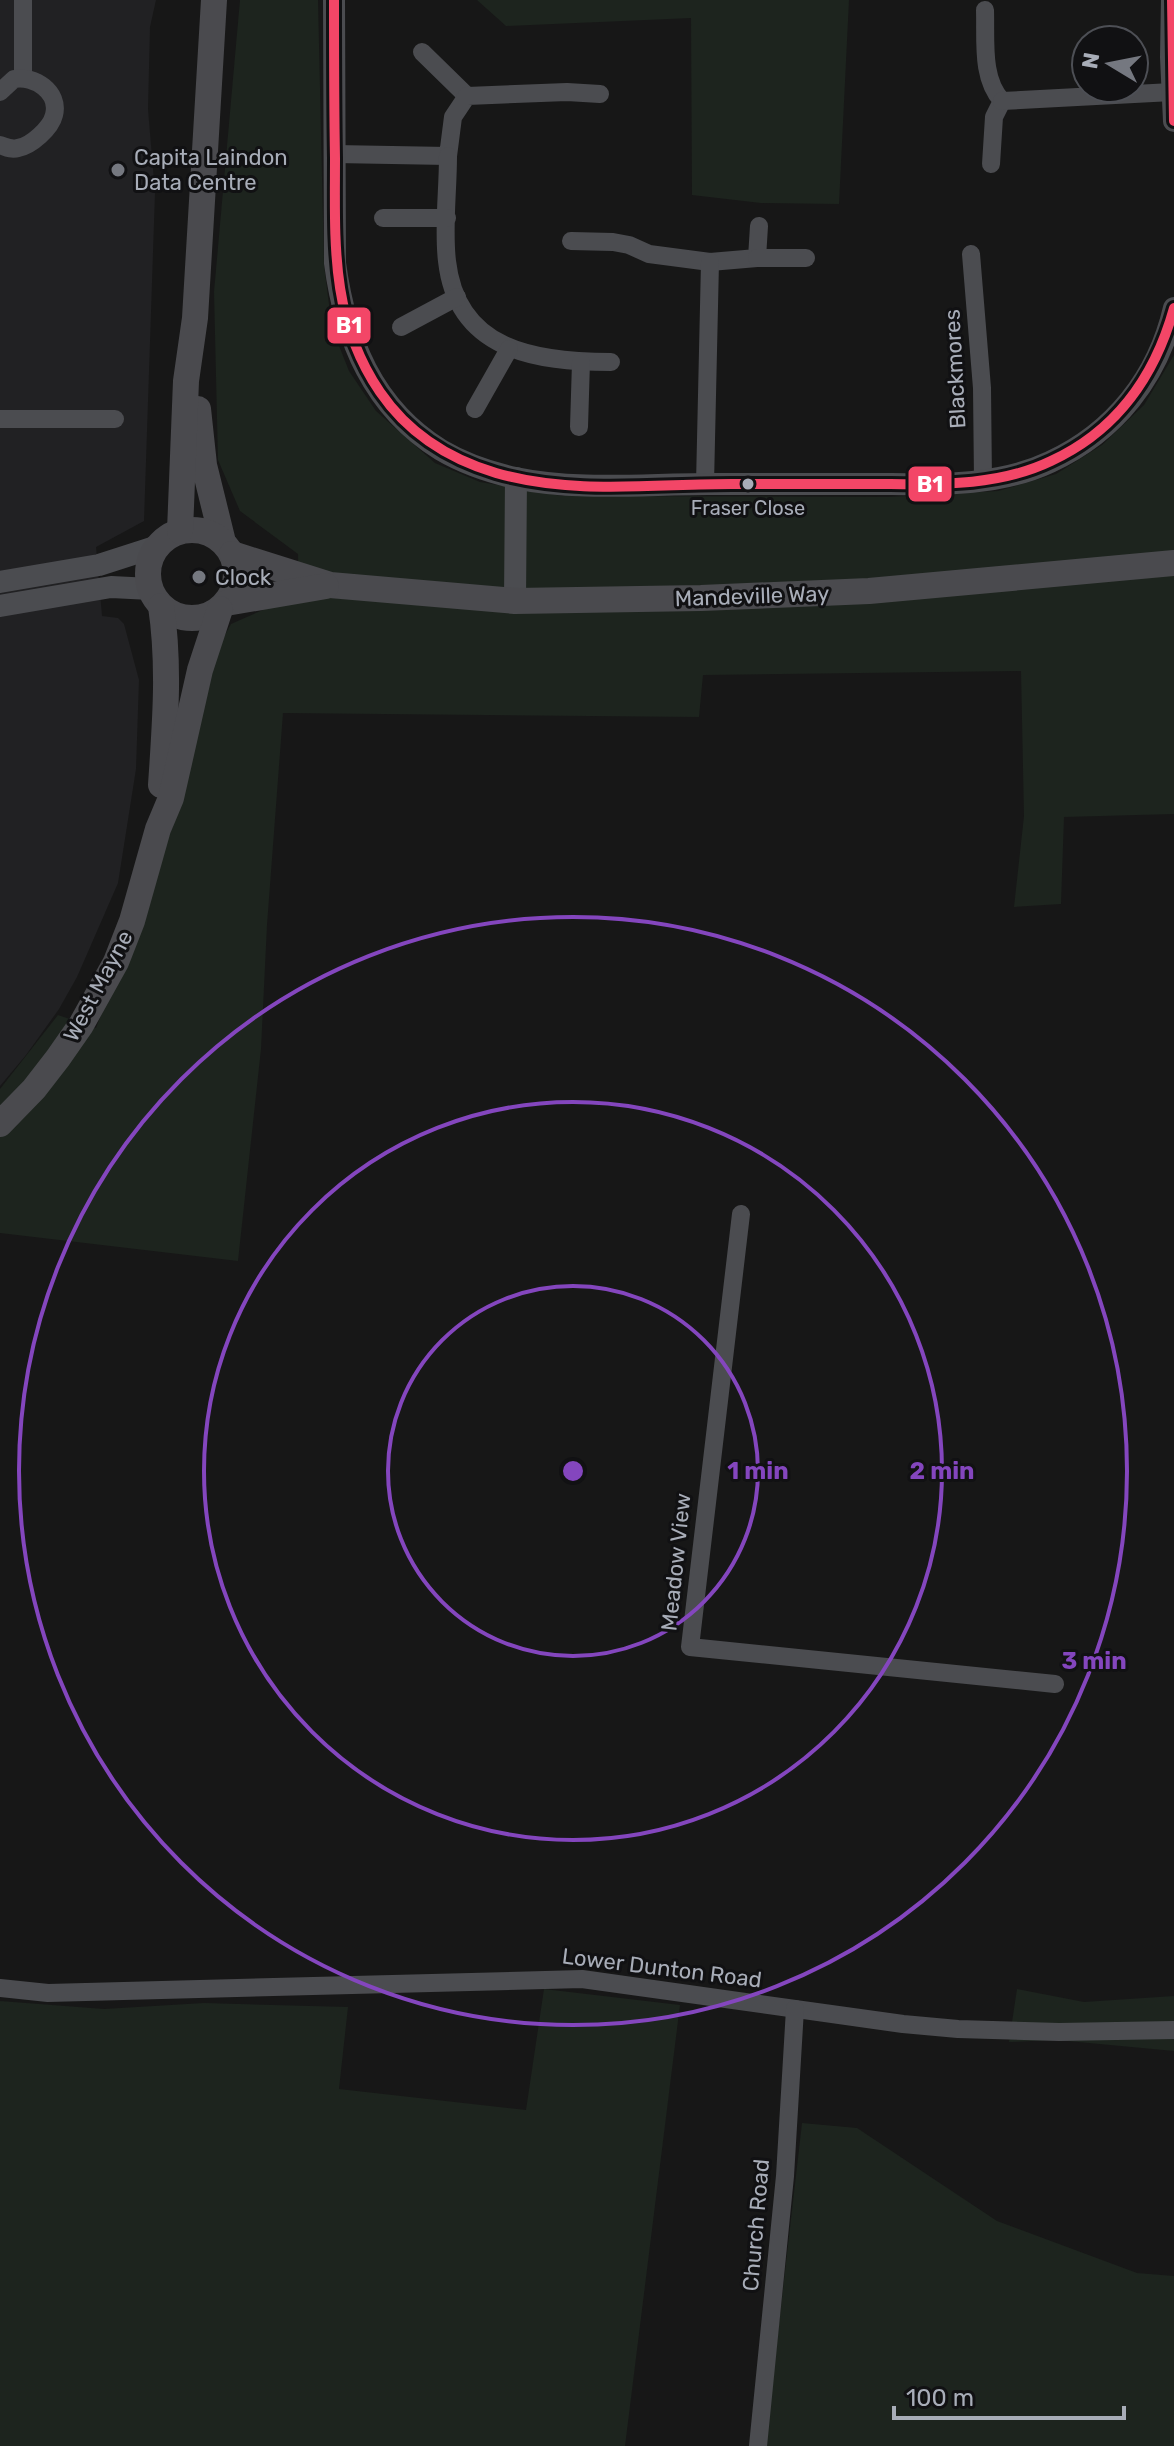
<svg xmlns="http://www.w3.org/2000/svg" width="1174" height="2446" viewBox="0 0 1174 2446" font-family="Rubik,sans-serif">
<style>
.built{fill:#212123}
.green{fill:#1d241e}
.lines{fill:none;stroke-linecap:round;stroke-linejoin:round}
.minor{stroke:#4b4c50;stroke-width:18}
.tertiary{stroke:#4b4c50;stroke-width:22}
.secondary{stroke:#4a4a4e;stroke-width:26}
.bus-1-casing{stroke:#111113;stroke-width:16}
.bus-1{stroke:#f34667;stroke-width:10}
.ring{fill:none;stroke:#8446be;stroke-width:4}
.poi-dot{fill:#757880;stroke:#111113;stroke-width:3}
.bus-dot{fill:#a8adb8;stroke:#111113;stroke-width:3}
.labels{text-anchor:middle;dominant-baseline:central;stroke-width:6;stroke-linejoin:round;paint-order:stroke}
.bus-label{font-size:20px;fill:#a8adb8;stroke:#111113}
.poi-label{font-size:22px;fill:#a8adb8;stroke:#111113;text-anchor:start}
.street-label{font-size:22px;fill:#a8adb8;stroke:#111113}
.centre{fill:#8446be;stroke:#111113;stroke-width:4}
.ring-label{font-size:24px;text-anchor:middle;font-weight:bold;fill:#8446be;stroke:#111113;stroke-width:6;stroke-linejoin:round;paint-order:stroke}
.line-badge{stroke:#111113;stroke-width:3}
.badge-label{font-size:22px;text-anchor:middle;font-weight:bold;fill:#fff}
</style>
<rect width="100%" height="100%" fill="#171717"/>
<path class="built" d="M0,0H156L150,27L148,109L155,193L144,521L96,547L102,616L118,618L124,624L139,680L136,769L118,883L77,977L59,1009L26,1055L0,1086Z"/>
<g class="green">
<path d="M240,0H318L324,265L332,328L349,371L376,411L435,463L480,482L562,496L888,497L998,491L1056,474L1102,445L1144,405L1174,355V814L1064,817L1061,904L1014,907L1024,816L1021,671L703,675L699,717L283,713L267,925L261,1049L238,1261L0,1233V1089L58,1015L96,1028L174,823L211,660L231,624L299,594L298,554L240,511L218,460L214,292Z"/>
<path d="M477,0H849L839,204L761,203L692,195L691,18L506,26Z"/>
<path d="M544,1989L680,2005L625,2446H0V2001L104,2009L204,2003L348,2007L339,2089L526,2110Z"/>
<path d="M1017,1989L1084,2002L1174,1996V2051L1057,2040L1009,2042Z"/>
<path d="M802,2123L857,2128L997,2221L1137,2273L1174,2276V2446H765Z"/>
</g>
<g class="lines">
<g class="minor">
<path d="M23,0V77"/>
<path d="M985,10C986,41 981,78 1002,101L994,117L991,164"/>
<path d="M422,52L467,96"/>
<path d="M0,92L14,79C34,75 60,92 54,115C51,128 31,146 18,148C11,150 6,147 0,145"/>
<path d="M1002,101L1172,92"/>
<path d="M335,154L448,156L453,117L467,96L567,92L600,94"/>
<path d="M448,156C448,191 443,228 447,261C457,351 536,362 611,362"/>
<path d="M383,218H447"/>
<path d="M571,241L613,242L629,245L649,254L710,262L757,258L759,226"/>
<path d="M971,254L982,388L983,481"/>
<path d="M757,258H806"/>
<path d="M401,327L457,297"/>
<path d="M475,409L509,349"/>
<path d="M0,419H115"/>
<path d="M579,427L581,362"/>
<path d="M705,484L710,262"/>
<path d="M741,1214L690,1647L1055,1684"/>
<path d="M0,1988L48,1993L582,1979L903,2024L958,2029L1059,2032L1174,2030"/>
<path d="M758,2446L785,2176L795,2009"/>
</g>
<g class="tertiary">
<path d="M334,0L335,263C345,339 373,408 441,450C463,463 489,472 515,478C577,491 644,484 708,484C762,484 817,484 871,484C930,484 995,488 1050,462C1115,432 1158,377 1174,308"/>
<path d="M1172,0L1171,57L1174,121"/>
<path d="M0,582L99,565L158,546"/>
<path d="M515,601L516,478"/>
<path d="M0,606L111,587L151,589"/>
</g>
<g class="secondary">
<path d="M198,409L204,465L223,542"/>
<circle cx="192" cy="574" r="44"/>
<path d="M180,531L186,381L195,318L214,0"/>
<path d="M232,554L330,585L515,601L701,598L869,591L1174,563"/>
<path d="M226,603L326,586"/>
<path d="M161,785C165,725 170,666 161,606"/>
<path d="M0,1124L34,1089L58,1058L81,1025L116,962L132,921L158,829L171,798L200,670L220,609"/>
</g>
<defs>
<g id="bus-1">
<path d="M334,0C334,53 334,105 335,158C335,241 330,319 380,392C408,433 449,459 496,473C572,495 654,484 732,484C778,484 824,484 870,484C930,484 995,488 1051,461C1116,431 1155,376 1174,308"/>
<path d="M1172,0L1174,121"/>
</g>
</defs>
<use href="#bus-1" class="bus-1-casing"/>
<use href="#bus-1" class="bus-1"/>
</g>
<g class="ring">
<circle cx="573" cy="1471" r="185"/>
<circle cx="573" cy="1471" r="369"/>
<circle cx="573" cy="1471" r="554"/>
</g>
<g class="poi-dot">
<circle cx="118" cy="170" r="8"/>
<circle cx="199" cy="577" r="8"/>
</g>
<circle class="bus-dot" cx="748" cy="484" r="7"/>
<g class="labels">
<g class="bus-label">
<text x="748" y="508">Fraser Close</text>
</g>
<g class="poi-label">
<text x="134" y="157">Capita Laindon<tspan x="134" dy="25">Data Centre</tspan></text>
<text x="215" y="577">Clock</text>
</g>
<g class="street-label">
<text transform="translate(955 369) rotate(-93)">Blackmores</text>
<text transform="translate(752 596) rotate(-2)">Mandeville Way</text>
<text transform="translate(98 986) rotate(-62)">West Mayne</text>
<text transform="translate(676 1562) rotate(-84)">Meadow View</text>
<text transform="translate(662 1968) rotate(7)">Lower Dunton Road</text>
<text transform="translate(756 2225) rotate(-85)">Church Road</text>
</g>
</g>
<circle cx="573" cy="1471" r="12" class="centre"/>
<g class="ring-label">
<text x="758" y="1479">1 min</text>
<text x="942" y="1479">2 min</text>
<text x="1094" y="1669">3 min</text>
</g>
<g class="line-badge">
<rect x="326" y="306" width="46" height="39" rx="8" fill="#f34667"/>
<rect x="907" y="465" width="46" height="38" rx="8" fill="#f34667"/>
</g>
<g class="badge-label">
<text x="349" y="333">B1</text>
<text x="930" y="492">B1</text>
</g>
<g transform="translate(1110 64) rotate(280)"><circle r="38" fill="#111113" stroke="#4d4f55" stroke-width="2"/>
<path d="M0-6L14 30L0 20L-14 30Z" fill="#757880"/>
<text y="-12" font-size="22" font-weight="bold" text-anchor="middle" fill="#a8adb8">N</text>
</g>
<path d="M894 2406v12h230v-12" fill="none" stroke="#a8adb8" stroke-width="4"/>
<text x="906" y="2406" font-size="24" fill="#a8adb8" stroke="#111113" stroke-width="6" paint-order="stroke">100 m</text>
</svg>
